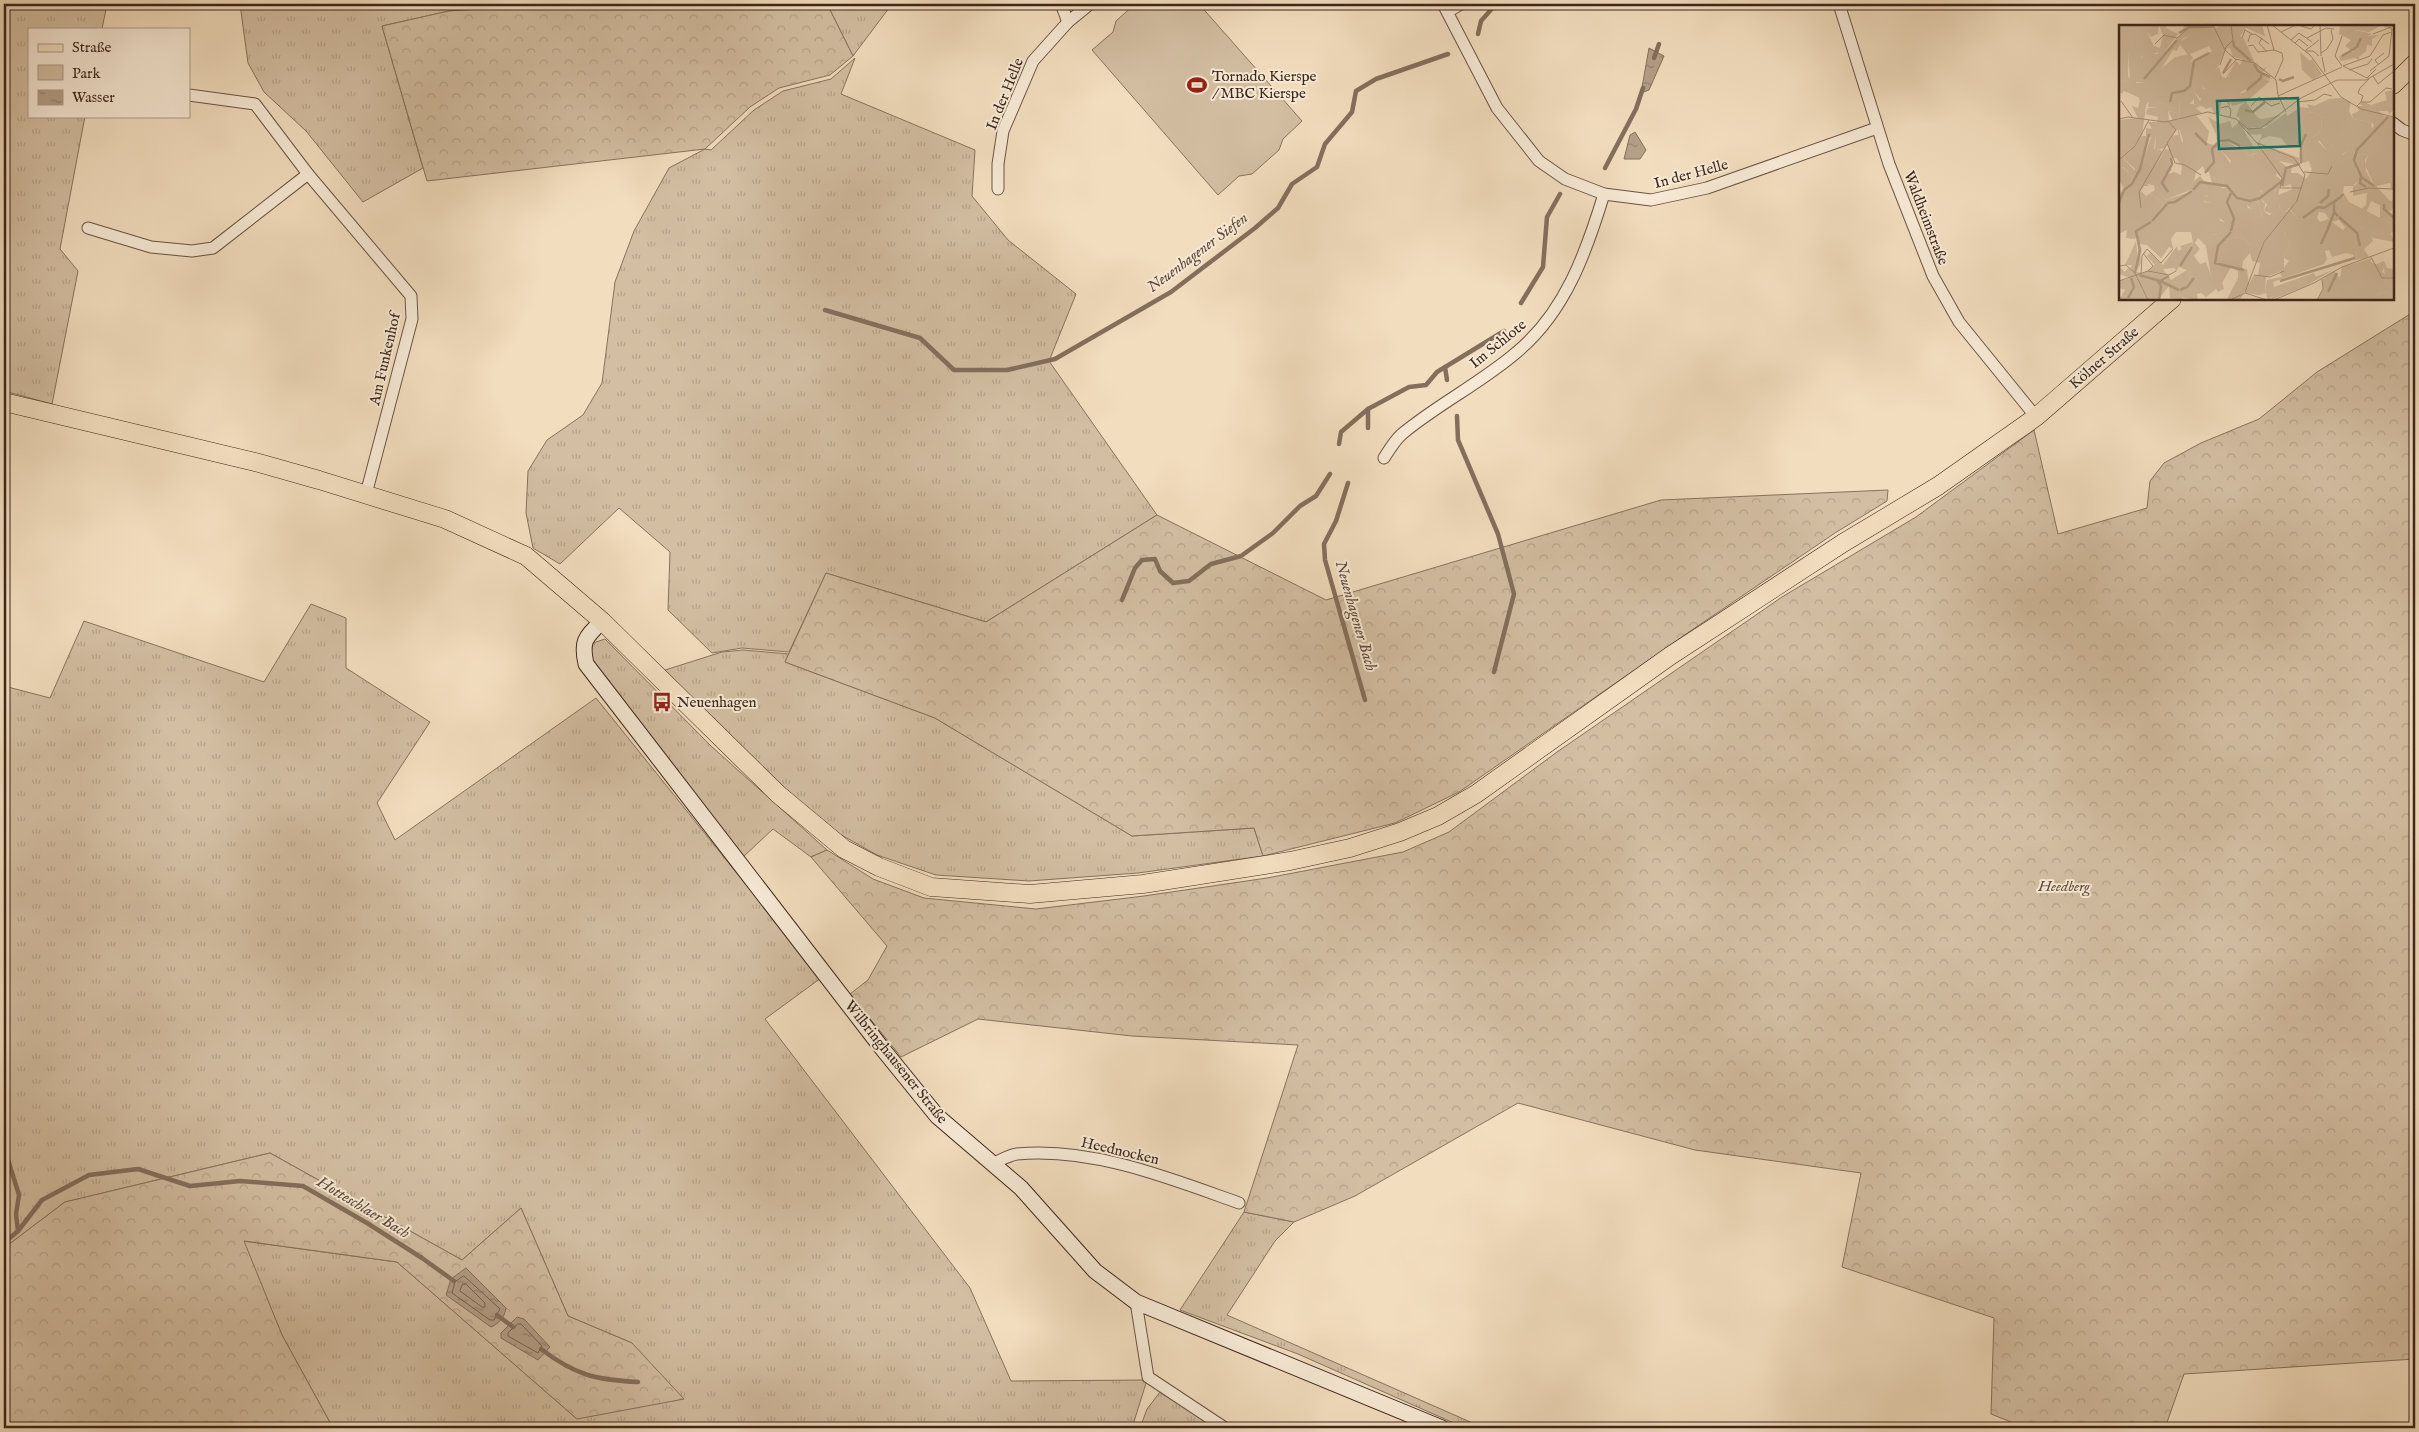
<svg xmlns="http://www.w3.org/2000/svg" width="2419" height="1432" viewBox="0 0 2419 1432" font-family="'IM FELL English',serif">
<style>
.grass{fill:url(#grass-tufts);stroke:#88725e}
.forest{fill:url(#forest-crowns);stroke:#88725e}
.park{fill:#d3bea2;stroke:#88725e}
.water{fill:url(#water-ripples);stroke:#846f5c}
.lines{fill:none;stroke-linecap:round;stroke-linejoin:round}
.shore{stroke:#786251;stroke-width:1}
.stream{stroke:#846f5c;stroke-width:4.5}
.street-casing{stroke:#6a5444;stroke-width:13}
.secondary-casing{stroke:#3d261b;stroke-width:17}
.primary-casing{stroke:#3d261b;stroke-width:19}
.street{stroke:#f7e9d5;stroke-width:11}
.secondary{stroke:#f7e9d5;stroke-width:15}
.primary{stroke:#f2ddbe;stroke-width:18}
.labels{text-anchor:middle;dominant-baseline:central;stroke-width:4;stroke-linejoin:round;paint-order:stroke}
.poi-label{font-size:15px;fill:#3d261b;stroke:#f7e9d5;text-anchor:start}
.street-label{font-size:15px;fill:#3d261b;stroke:#f7e9d5}
.park-label{font-size:15px;font-style:italic;fill:#624c3d;stroke:#f7e9d5}
.water-label{font-size:16px;font-style:italic;fill:#614a3b;stroke:#f7e9d5}
.inset-river{fill:none;stroke:#b49f87;stroke-width:2.5}
.inset-road{fill:none;stroke:#aa947d;stroke-width:1}
.view{fill:#0f766e;fill-opacity:0.15;stroke:#0f766e;stroke-width:2.5}
.inset-edge{fill:none;stroke:#3d261b;stroke-width:2.5}
</style>
<defs>
<pattern id="grass-tufts" width="24" height="20" patternUnits="userSpaceOnUse" patternTransform="scale(1.25)"><rect width="24" height="20" fill="#d3bea2"/><path d="M3 7l-1-3M5 7V3M7 7l1-3M15 17l-1-3M17 17v-4M19 17l1-3" fill="none" stroke="#b6a38b"/></pattern>
<pattern id="forest-crowns" width="20" height="18" patternUnits="userSpaceOnUse" patternTransform="scale(1.25)"><rect width="20" height="18" fill="#d3bea2"/><path d="M2 6a3 3 0 1 1 6 0M12 15a3 3 0 1 1 6 0" fill="none" stroke="#b6a38b"/></pattern>
<pattern id="water-ripples" width="26" height="14" patternUnits="userSpaceOnUse" patternTransform="scale(1.25)"><rect width="26" height="14" fill="#b49f87"/><path d="M2 4q2-2 4 0t4 0M15 11q2-2 4 0t4 0" fill="none" stroke="#94816e"/></pattern>
</defs>
<rect width="100%" height="100%" fill="#f2ddbe"/>
<filter id="stains"><feTurbulence type="fractalNoise" baseFrequency=".004" numOctaves="4"/><feColorMatrix values="0 0 0 0 .2 0 0 0 0 .09 0 0 0 0 .02 0 0 0 .5 -.17"/></filter>
<radialGradient id="worn" r=".72"><stop offset=".6" stop-color="#630" stop-opacity="0"/><stop offset="1" stop-color="#630" stop-opacity=".3"/></radialGradient>
<g class="grass">
<path d="M4,4H107L102,29H29V116H85L60,249L78,271L52,404L4,391Z"/>
<path d="M240,4H561L449,11L382,26L423,168L363,202L306,131L264,92L248,63Z"/>
<path d="M827,4H892L853,56Z"/>
<path d="M855,58L841,94L975,150L972,196L1008,240L1076,294L1049,361L1157,515L986,622L826,573L789,652L742,648L712,653L668,610L670,552L619,508L560,564L533,548L526,513L528,471L547,440L583,415L602,383L615,282L634,231L669,168L705,149L711,150L754,110L783,91L831,79Z"/>
<path d="M311,604L346,618V668L430,722L377,803L395,840L596,698L821,978L765,1019L970,1288L1011,1381L1147,1380L1132,1428H716L712,1423L677,1428H333L282,1335L243,1241L397,1262L577,1419L632,1343L568,1316L521,1208L462,1260L270,1153L65,1202L4,1248V686L50,698L84,621L264,682Z"/>
<path d="M605,639L711,746L827,850L811,857L773,829L743,857L592,665L590,644Z"/>
<path d="M743,650L789,654L785,662L935,718L1132,836L1254,828L1263,856L1138,873L1029,881L936,875L877,855L829,828L726,734L662,671L722,652Z"/>
<path d="M1244,1212L1294,1222L1275,1241L1227,1315L1484,1428H1465L1298,1354L1180,1310Z"/>
<path d="M1160,1392L1218,1428H1140L1147,1409Z"/>
</g>
<g class="forest">
<path d="M561,4H827L853,56L830,75L779,88L750,107L705,149L427,181L382,26L449,11Z"/>
<path d="M2415,311V1359L2184,1374L2165,1428H2026L1991,1414L1994,1318L1842,1267L1861,1173L1695,1150L1518,1103L1355,1196L1294,1222L1244,1212L1298,1045L1132,1036L978,1019L901,1057L850,994L868,980L887,946L811,857L827,850L873,879L924,898L1036,909L1144,896L1267,878L1403,852L1449,832L1557,752L1782,597L1916,517L2034,430L2058,534L2147,508L2150,481L2164,463L2201,443L2259,419L2317,372Z"/>
<path d="M1888,490L1887,501L1835,533L1686,634L1459,792L1395,823L1263,856L1254,828L1132,836L935,718L785,662L826,573L986,622L1157,515L1326,600L1661,500Z"/>
<path d="M270,1153L462,1260L521,1208L568,1316L632,1343L684,1399L577,1419L397,1262L244,1241L282,1335L333,1428H4V1248L65,1202Z"/>
</g>
<path class="park" d="M1135,4H1199L1302,121L1283,139L1279,150L1252,174L1239,176L1218,195L1092,50L1113,32L1116,21Z"/>
<g class="water">
<path d="M1649,48L1664,56L1649,90L1641,93Z"/>
<path d="M1635,132L1646,150L1640,159H1624L1630,135Z"/>
<path d="M466,1268L506,1308C505,1316 499,1324 491,1327L446,1295L451,1279Z"/>
<path d="M517,1317L524,1319L550,1347L538,1360L501,1338V1333Z"/>
</g>
<g class="lines">
<g class="shore">
<path d="M464,1276L500,1309L494,1320H490L452,1293L455,1282Z"/>
<path d="M463,1284H466L485,1303V1307H482L460,1291Z"/>
<path d="M518,1324H521L542,1346L538,1353L508,1336V1333Z"/>
</g>
<g class="stream">
<path d="M1478,34L1481,21L1496,4"/>
<path d="M1654,58L1659,44"/>
<path d="M1605,168L1636,109L1643,88"/>
<path d="M1521,303L1543,267L1547,217L1560,194"/>
<path d="M825,310L920,338L954,370H1007L1055,359L1171,292L1255,228L1278,208L1292,184L1317,167L1325,144L1352,112L1356,91L1376,79L1448,54"/>
<path d="M1445,367L1447,380"/>
<path d="M1457,416L1458,440L1498,534L1514,594L1494,672"/>
<path d="M1368,428V409L1409,387L1426,385L1437,372L1504,331"/>
<path d="M1339,444L1341,432L1368,409"/>
<path d="M1348,483L1336,521L1324,544L1325,560L1365,700"/>
<path d="M1122,600L1135,568L1142,560L1155,559L1160,571L1173,583L1189,581L1211,564L1241,556L1273,533L1300,506L1316,496L1330,474"/>
<path d="M4,1147L19,1195L16,1214L18,1231"/>
<path d="M4,1243L18,1231L42,1200L89,1175L138,1169L190,1186L240,1181L303,1186L367,1223L422,1258L454,1281"/>
<path d="M497,1315L513,1327"/>
<path d="M541,1349C575,1375 596,1380 638,1382"/>
</g>
<defs>
<g id="street">
<path d="M1061,4L1068,22"/>
<path d="M1443,4L1497,108L1539,161L1565,179L1604,194L1651,200L1707,188L1877,128"/>
<path d="M1839,4L1889,164L1933,276L1959,322L2036,417"/>
<path d="M1449,11L1461,4"/>
<path d="M189,95L255,104L308,174"/>
<path d="M2393,123L2402,130L2415,135"/>
<path d="M998,189V164L1003,131L1033,61L1068,22L1090,4"/>
<path d="M88,228L151,247L192,251L213,248L308,174L411,296L412,319L366,494"/>
<path d="M1384,458C1389,450 1395,440 1402,434C1438,404 1481,383 1517,352C1565,312 1586,253 1604,194"/>
<path d="M992,1164C999,1161 1009,1155 1017,1154C1092,1147 1169,1178 1239,1203"/>
<path d="M1136,1302L1148,1377L1225,1428"/>
</g>
<path id="secondary" d="M602,621C585,638 581,641 586,664L881,1047L937,1116L1021,1188L1095,1271L1136,1302L1442,1428"/>
<g id="primary">
<path d="M2393,85L2415,63"/>
<path d="M4,402L255,462L319,480L445,519L526,556L602,621L778,794L844,849L879,867L931,887L1030,894L1143,884L1290,861L1350,848L1400,832L1438,816L1476,794L1670,656L1843,543L1938,486L2009,436L2036,417L2172,299"/>
</g>
</defs>
<use href="#street" class="street-casing"/>
<use href="#secondary" class="secondary-casing"/>
<use href="#primary" class="primary-casing"/>
<use href="#street" class="street"/>
<use href="#secondary" class="secondary"/>
<use href="#primary" class="primary"/>
</g>
<defs>
<symbol id="stadium-bare" viewBox="-9 -9 18 18"><path d="M0-5a6.5 5 0 1 0 0 10a6.5 5 0 1 0 0-10ZM-3.5-1.8h7v3.6h-7Z" fill="#8f2418" stroke="#f7e9d5" stroke-width="2.5" paint-order="stroke"/></symbol>
<symbol id="bus-bare" viewBox="-9 -9 18 18"><path d="M-5-6H5V4H4V6H2V4H-2V6H-4V4H-5ZM-3.5-4V0h7V-4ZM-3.5 1.2v1.5H-2V1.2ZM2 1.2v1.5H3.5V1.2Z" fill="#8f2418" stroke="#f7e9d5" stroke-width="2.5" paint-order="stroke"/></symbol>
</defs>
<g fill-rule="evenodd">
<use href="#stadium-bare" x="1183" y="71" width="28" height="28"/>
<use href="#bus-bare" x="648" y="688" width="28" height="28"/>
</g>
<g class="labels">
<g class="poi-label">
<text x="1212" y="76">Tornado Kierspe<tspan x="1212" dy="17">/ MBC Kierspe</tspan></text>
<text x="677" y="702">Neuenhagen</text>
</g>
<g class="street-label">
<text transform="translate(1005 94) rotate(-68)">In der Helle</text>
<text transform="translate(1691 174) rotate(-15)">In der Helle</text>
<text transform="translate(1926 218) rotate(69)">Waldheimstraße</text>
<text transform="translate(1498 344) rotate(-39)">Im Schlote</text>
<text transform="translate(2104 358) rotate(-41)">Kölner Straße</text>
<text transform="translate(385 359) rotate(-77)">Am Funkenhof</text>
<text transform="translate(896 1062) rotate(51)">Wilbringhausener Straße</text>
<text transform="translate(1120 1151) rotate(13)">Heednocken</text>
</g>
<g class="park-label">
<text x="2064" y="886">Heedberg</text>
</g>
<g class="water-label">
<text transform="translate(1198 253) rotate(-37)">Neuenhagener Siefen</text>
<text transform="translate(1355 616) rotate(74)">Neuenhagener Bach</text>
<text transform="translate(363 1208) rotate(31)">Hotteschlaer Bach</text>
</g>
</g>
<g transform="translate(2119 25)">
<rect width="275" height="275" fill="#f2ddbe"/>
<path d="M2,0H32L23,9L28,7L35,21L41,23L44,10L40,0H48L47,3L59,9L46,26L23,31L18,43L17,58L27,57L34,66L42,63L27,80L23,111H27V103L33,104L29,97H38L39,92L27,89L29,83L38,82L40,77L58,85L59,88L49,86L50,96L61,94L60,76L82,81L77,83L83,88L77,90L90,106L88,118L94,120L98,117L97,109L89,92L101,99L111,96L113,103L119,98L121,93L117,91L121,81L127,77L129,63L121,68L125,73L111,76V82L106,75H102L101,89L95,88L92,82L87,84L80,78L82,74L73,65L72,70L65,64L70,38L93,26L90,21L69,30L60,18L72,10L68,8L70,3L64,4L65,0H93L97,3L103,0H143L146,11L127,3L121,11L125,14L136,38L143,44L148,42L143,48L154,54L143,52L130,62L143,53L151,56L127,77L138,92L130,99L137,102L124,104L134,121L144,125L147,121L139,118L141,115V118L180,133L182,119L180,138L181,140L159,136L157,151L163,155L159,170L174,164L170,157L179,148L187,154L193,145L190,136L181,139L187,109L182,98L186,88L196,87L203,93L202,105L195,112L207,125L212,120L224,130L228,126L235,129L238,124L236,143L242,154L234,161H225L223,173L226,170L230,177L222,179L218,190L214,184L217,175L207,181L202,178L180,195L170,183L166,187L160,184L161,179L152,178L159,187L157,190L145,186L148,179L142,174L155,161L145,169L141,165L136,152L141,146L136,128L131,131L124,123H111L108,117L119,123V119L115,117L102,116L92,124L95,133L103,126L113,141V148L104,153L106,156L102,162L96,160L104,163L111,162L118,173L138,175L143,190L139,193L134,185L127,179H121L114,190L118,210L115,213L123,212L132,221L127,227L132,221L142,220L159,199L168,203L165,209L171,216L165,233V245L147,252L146,266L141,270L126,268L127,264L121,275L108,274L119,253V246L112,242L103,258L105,264L99,267L93,257L87,221L92,210L100,209L105,196L93,190L92,178L85,176V172L89,171L80,166L73,168L79,162L46,175L35,157L28,159L30,161H25L22,166L27,171L33,169L44,179L38,191L32,195L0,202V169L5,164L0,155V144L3,142L14,152L9,161L16,150L24,148L32,139L36,147L33,153L37,146V141L46,124L51,125L48,118L46,123L36,125L37,111L30,112L22,142L16,148V144L4,133L12,125L5,121L0,125V95L19,93L13,81L19,83L21,76L19,72L5,66L2,69L0,65V53L5,57L11,56L8,9ZM111,23L114,32L124,34L121,40L117,36L107,53L103,52V65L92,69L91,65L84,64L82,57L88,55L100,40L106,24ZM57,105H61L65,119L70,111L64,121L60,123L52,114ZM52,133H57L63,141L62,150L55,147L46,150L53,145L50,143ZM84,141L86,147H90L93,158L85,156L81,151L75,156L77,147ZM131,228L133,236L141,238L139,251L135,250L130,259L128,244H123L124,236ZM234,0L235,5L254,9L248,11L260,10L253,14V21L248,20L247,26L240,32L241,35L236,33L222,36L220,32L227,27H235L226,21L232,15L220,9L221,1ZM181,27L191,36L193,34L203,49L194,55L183,45ZM56,32L62,42L51,54L43,43ZM265,64L266,67L275,65V85L270,89L269,86H260L265,91L254,110L251,107L255,100L252,97L234,94L233,89L240,86L238,81H244L240,79L245,77L252,80L268,75ZM241,129L249,130L246,135L247,146L253,157L259,159L267,153L275,154V164H272L271,158L257,161L271,176L275,175V183L270,187L275,190V200L261,193V180L252,176L247,188L243,183L247,180L248,168L234,171V162L246,155L238,142L237,132ZM244,202L252,209L254,216L245,224L250,232L243,234L238,233L237,224L241,223L242,218L237,204ZM17,216L19,235L15,247L24,248L36,240L28,231L31,228L44,240L58,221L59,226L63,224L61,221L74,217L57,247L56,243L44,244L52,255L68,245L72,252L66,263L60,264L64,275L51,273L50,261L39,275H0L6,265L0,263L1,256L11,253L0,249V241L6,247L9,243L11,244L13,240H6ZM252,233V242L259,247L253,252L258,255L251,256L250,243L245,256L240,255V237ZM265,236L268,243L275,244V274L250,275L263,267L268,268L265,243L256,240ZM214,245L187,261L152,275L156,265L169,258L172,263L175,256L179,254L181,258Z" fill="#d3bea2" fill-rule="evenodd"/>
<path d="M0,0L10,5L9,51L12,56L5,57L0,53ZM32,0H40L39,9L32,12L28,7L17,16L13,13L16,3L21,6ZM234,0H275L267,3L263,0L250,7L231,4ZM73,3V7L69,8L72,11L64,13L58,26L54,25L43,43L51,53L54,42L57,45L61,42L56,32L71,29L74,33L71,37L87,34L83,42H79L78,57L82,61L81,57L88,55L87,52L100,42L106,62L103,59L104,65L92,69L79,58L75,59L71,38L68,43L70,60L66,64L72,69L73,64L85,82L75,79V74L70,79L60,76L61,93L54,95L49,86L58,88V85L40,77L38,82H29L26,91L32,70L27,73L24,69L29,63L27,57H17L15,43L27,27L38,29L43,24L46,26L65,6ZM142,51L152,55L143,53L130,63L127,77L113,81L111,76L124,74L118,70L126,67L128,64ZM222,73L232,77L230,86L234,94L252,97L254,110L265,91L275,92V154L267,153L259,160L254,157L246,140L249,130L241,129L237,132L238,142L246,155L235,162L242,154L236,143H226L224,139L236,130L238,125L234,129L228,126L223,130L212,120L209,127L201,116L192,115L202,105L203,93L196,87L186,88L182,98L187,109L181,139V119L169,122L162,113L150,111L141,115L143,109L130,110L127,103H146L167,88L168,91L182,82L190,83L188,79L195,81L210,74ZM162,90L148,101L137,103L125,97L138,92L143,94ZM59,101L63,118L70,106L73,112L68,113V121L59,124L54,120L51,111L59,110ZM33,109L37,110L35,124L42,125L43,128L37,141L38,151H29V146L36,147L32,139L24,151L16,150L15,157L7,165L14,152L4,142L0,144V125L5,121L12,125L7,130L9,134L4,133L17,147L22,142ZM109,114L117,116L123,122L108,117L111,123H124L131,131L138,128L143,148L136,152L143,158L141,166L145,169L155,162L142,174L145,178L147,175L145,186L150,190L159,187L154,185L152,177L161,178L160,184L167,187L170,184L180,195L191,186L206,182V188L200,187L198,193L201,197L209,194L224,205L228,200L218,190L222,179L230,177L275,200V207L272,208L275,217L254,213L244,202L238,204L242,218L241,224H237L238,233L243,234L237,235L234,230L227,228L213,232L210,225L206,226L208,234L205,239L154,257L155,262L195,248L197,253L181,258L180,255L175,256L176,261L172,263L169,258L149,275L147,268L141,270L146,266L148,255L163,252L161,248L170,236L165,233L171,216L165,209L168,203L159,200L142,220L132,222L125,233L132,221L123,212L115,213L118,210L110,182L114,178H127L129,183L135,184L139,193L143,190L138,175L125,176L118,173L111,162H90L83,158L74,167L84,162L90,164L93,168L85,172V177L93,178V190L98,187L101,196L106,197L100,209L92,210L87,221L79,213L76,218L81,224L75,231L81,239L87,237L97,264L87,272L82,268L78,269L79,275L61,272L60,264L66,263L72,252L68,245L60,242L74,218L72,207H57L52,214L54,224L50,222L42,233L28,220L21,219L22,238L17,247L22,248L17,249L15,247L19,235V208L16,214L7,213L8,205L0,209V202L11,195L17,198L38,191L44,179L33,169L27,171L36,165L35,160L28,159L29,156L35,157L46,175L71,167L83,157L102,161L105,151L113,148V142H110L112,136L103,126L95,134L92,124ZM250,236L265,243L263,247L270,252L266,253L269,268L263,267L250,275H198L204,265V254L215,246L221,253L223,242L240,237V254L244,256Z" fill="#d3bea2"/>
<path d="M159,135L169,143L171,140H173L172,148H179L170,160L163,162L164,154L156,147ZM218,171L214,184L228,200L226,202L220,195L212,197L206,188V182L191,186L202,178L207,181L213,178Z" fill="#d3bea2"/>
<path d="M65,37L74,38L75,58L65,65L53,67L64,65L69,60V51L65,52L69,50Z" fill="#d3bea2"/>
<path class="inset-river" d="M60,8L72,1L90,0M114,16L115,21L132,36M223,31L238,22L242,13M135,39L139,46L151,52M104,48L112,34M25,54L58,15M160,54L164,56L175,52M128,65L142,53V48M51,77L53,68L65,66L71,61L75,36L90,28M126,85L134,87L146,77M76,108L88,120M182,138V120L187,109M86,148L95,137L93,124L101,116L110,115L121,121M242,152L255,161M163,161L167,143L181,139M247,162L241,158L242,151L235,135L238,125L269,92M74,165L81,157L108,161L118,173L131,176L141,173L163,156M49,167L43,158L53,139L52,133M0,178L5,165L13,159L21,144L30,109M48,178L56,177L73,166M201,178L209,171L210,164M265,179V184L275,193M219,191L215,187V177L225,169M220,192L238,208L241,221M184,193L199,182L205,183L216,176M33,196L48,179M209,203L215,188M112,206L115,193L108,177L112,168M112,207L99,221L96,238L125,245M202,219L211,199M61,241L73,222M16,248L21,225L17,206L32,197M20,250L41,256L50,251M39,256L42,261L40,275M41,256L60,265M161,256L236,233M61,265L68,262L75,253M209,267L218,248M9,273L15,262L12,253"/>
<path class="inset-road" d="M148,0L155,25M153,0L191,30L222,72L242,84L275,92M201,0L202,31M182,1L192,4L196,0M95,2L106,25L116,34L136,38L157,55L159,70L167,87M162,7L177,0M254,9L275,1M223,11L216,31L223,41M123,13L126,5L133,9M143,13L140,18L148,27M188,13L207,3L215,4M172,15L180,8L193,17M129,17L131,10L136,9L150,19M176,18L180,14L189,21M36,19L45,10L58,13L70,3L95,2M129,21L134,20L139,27L155,25M155,25L163,28L164,35L156,53M187,25L200,15M186,26H194L200,31M202,28L208,24L214,14L212,5M203,32L206,47M101,40L107,22L114,15L112,0M260,40L256,35L265,28M224,41L251,31L264,10L273,7M224,41L248,53L257,44M230,45L249,39L253,34M251,46L270,31L273,4L269,2M104,49L118,34M254,51L259,59L275,46M159,71L223,42M2,76L14,93M178,77L196,75L205,69L213,71M242,77L244,71L239,68L241,63L250,54M132,81L140,72L152,81L161,78M238,81L242,77H251L267,63L273,64M102,83L109,81L112,85L111,92M0,94L9,92L46,97L89,87L117,94L129,104L142,103L182,73L218,55H247L275,39M49,96L57,105L48,118L56,138L66,140L82,150M119,97L138,118L175,133L186,150L178,176L145,217L126,267M138,118L163,153L161,163H183M0,135L16,121L30,95M185,147L209,149L213,141M231,167L250,163L275,164M22,183L20,167L48,119M24,228L34,241L29,246M252,232L263,253H275M0,241L7,240L16,248L29,275M22,249L23,231L28,224L42,238L54,224M17,250L29,246L50,250L57,246M135,250L151,252L165,246M0,256L17,250M126,268L148,275M90,275H111L126,268M155,275L195,258L223,242L275,223M198,275L204,264L203,254"/>
<path class="view" d="M179,73L181,121L100,124L98,76Z"/>
<rect width="275" height="275" class="inset-edge"/>
</g>
<rect width="2419" height="1432" fill="none" stroke="#f2ddbe" stroke-width="20"/>
<rect x="5" y="5" width="2409" height="1422" fill="none" stroke="#3d261b" stroke-width="2.5"/>
<rect x="10" y="10" width="2399" height="1412" fill="none" stroke="#3d261b"/>
<rect x="28" y="28" width="162" height="90" fill="#f7e9d5" stroke="#ad9b8b"/>
<rect x="38" y="44" width="25" height="8" fill="#f2ddbe" stroke="#ad9b8b"/>
<text x="72" y="52" font-size="15" fill="#3d261b">Straße</text>
<rect x="38" y="65" width="25" height="15" fill="#d3bea2" stroke="#ad9b8b"/>
<text x="72" y="78" font-size="15" fill="#3d261b">Park</text>
<rect x="38" y="90" width="25" height="15" fill="url(#water-ripples)" stroke="#ad9b8b"/>
<text x="72" y="102" font-size="15" fill="#3d261b">Wasser</text>
<rect width="100%" height="100%" filter="url(#stains)"/>
<rect width="100%" height="100%" fill="url(#worn)"/>
</svg>
